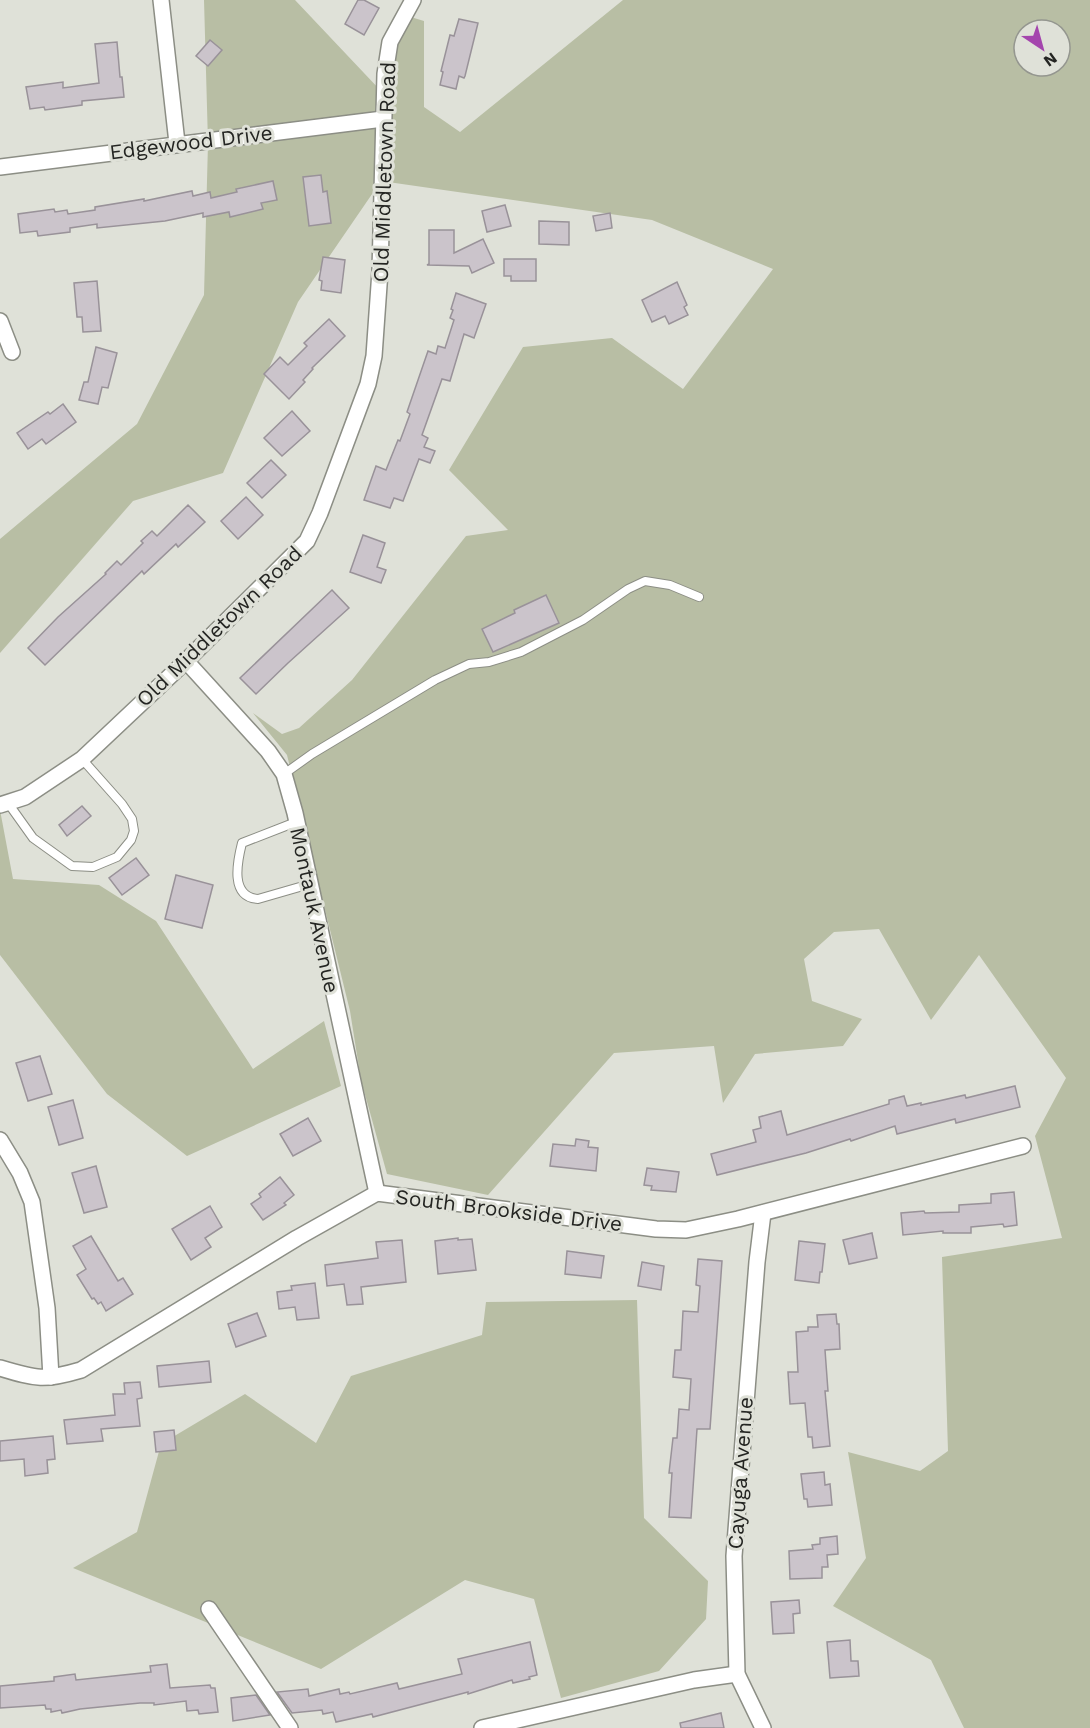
<svg xmlns="http://www.w3.org/2000/svg" width="1090" height="1728" viewBox="0 0 1090 1728" font-family="'Work Sans',sans-serif">
<style>
.green{fill:#b8bea4;fill-rule:evenodd}
.building{fill:#cbc4cb;stroke:#999299;stroke-width:1.5}
.lines{fill:none;stroke-linecap:round;stroke-linejoin:round}
.service-casing{stroke:#8c8e85;stroke-width:10}
.minor-casing{stroke:#8c8e85;stroke-width:18}
.service{stroke:#fff;stroke-width:8}
.minor{stroke:#fff;stroke-width:15}
.labels{text-anchor:middle;dominant-baseline:central;stroke-width:6;stroke-linejoin:round;paint-order:stroke}
.street-label{font-size:21px;fill:#242522;stroke:#dfe1d8}
</style>
<rect width="100%" height="100%" fill="#dfe1d8"/>
<g class="green">
<path d="M204,0H295L381,91L404,15L424,21V107L460,132L623,0H1090V1728H964L931,1660L833,1606L866,1558L848,1452L920,1471L948,1451L942,1257L1062,1238L1035,1136L1066,1078L979,955L931,1020L879,929L834,932L804,959L812,1001L862,1019L843,1046L755,1054L723,1103L714,1046L614,1053L488,1195L387,1174L361,1080L350,1011L287,755L253,713L282,734L299,728L352,680L466,536L508,530L449,470L523,347L612,338L683,389L773,269L652,220L381,181L298,302L223,473L133,501L0,653V539L137,424L204,295L208,143ZM1024,30H1060V66H1024Z"/>
<path d="M0,810L13,879L99,885L156,921L253,1069L324,1021L341,1086L187,1156L107,1094L0,955Z"/>
<path d="M637,1300L644,1518L708,1581L706,1619L659,1671L561,1698L534,1599L465,1580L321,1669L73,1568L137,1532L161,1444L245,1394L316,1443L351,1376L482,1335L486,1302Z"/>
</g>
<g class="building">
<path d="M358,0H364L379,8L364,35L345,24Z"/>
<path d="M459,19L478,23L465,76L464,78L459,76L456,89L440,85L443,72L441,71L450,35L454,36Z"/>
<path d="M210,40L222,50L208,66L196,56Z"/>
<path d="M117,42L120,77H122L124,97L82,101V105L45,110L44,107L30,109L26,87L63,82V88L99,83L95,44Z"/>
<path d="M321,175L323,192L327,191L331,223L309,226L303,177Z"/>
<path d="M273,181L277,200L261,203L263,209L230,217L229,212L203,217V213L165,221L97,228V224L70,228V232L38,236L37,231L20,233L18,214L54,209L55,212L67,210L68,214L95,210V207L144,199V201L192,191L193,196L210,192L211,198L237,192L236,189Z"/>
<path d="M505,205L511,226L487,232L482,211Z"/>
<path d="M610,213L612,228L596,231L593,216Z"/>
<path d="M539,221L569,222V245L539,244Z"/>
<path d="M429,230H454V253L483,239L494,263L472,273L469,266L427,265L429,264Z"/>
<path d="M323,257L345,260L341,293L321,290L322,281L319,280Z"/>
<path d="M504,259H536V281H511V276H504Z"/>
<path d="M97,281L101,331L83,332L82,317H77L74,283Z"/>
<path d="M677,282L687,305L684,307L688,315L669,324L665,316L652,322L642,300Z"/>
<path d="M456,293L486,304L474,338L464,334L450,381L442,379L422,435L428,438L424,447L435,451L430,463L419,459L403,501L394,498L390,508L364,500L376,466L386,470L398,440L400,441L410,414L407,412L428,351L436,354L438,346L445,348L454,320L450,318L453,310L451,309Z"/>
<path d="M329,319L345,336L312,368L313,369L303,380L305,382L289,399L264,374L280,357L288,365L307,346L304,343Z"/>
<path d="M96,347L117,353L108,388L102,387L98,404L79,400L84,382H88Z"/>
<path d="M63,404L76,422L46,444L42,439L28,449L17,433L48,412L50,414Z"/>
<path d="M292,411L310,431L282,456L264,438Z"/>
<path d="M271,460L286,475L262,498L247,483Z"/>
<path d="M246,497L263,515L238,539L221,521Z"/>
<path d="M188,505L205,522L178,547L176,544L144,574L142,571L45,665L28,648L58,617L106,574L105,573L117,561L121,565L143,543L141,541L152,531L157,536Z"/>
<path d="M363,535L385,543L377,567L386,570L381,583L350,572Z"/>
<path d="M332,590L349,608L288,663L256,694L240,678Z"/>
<path d="M546,595L559,623L493,652L482,629L515,613L514,610Z"/>
<path d="M82,806L91,816L67,836L59,825Z"/>
<path d="M136,858L149,875L122,895L109,878Z"/>
<path d="M176,875L213,885L202,928L165,919Z"/>
<path d="M40,1056L52,1094L28,1101L16,1063Z"/>
<path d="M1015,1086L1020,1107L956,1123L955,1119L897,1134L895,1126L851,1141L850,1139L806,1153L717,1175L711,1154L756,1142L753,1130L761,1128L759,1117L781,1111L787,1135L889,1104V1100L904,1096L907,1106L921,1103V1105L965,1095L966,1098Z"/>
<path d="M73,1100L83,1138L59,1145L48,1107Z"/>
<path d="M308,1118L321,1141L293,1156L280,1134Z"/>
<path d="M576,1139L589,1141L588,1147L598,1148L596,1171L550,1166L553,1144L575,1146Z"/>
<path d="M96,1166L107,1207L84,1213L72,1173Z"/>
<path d="M647,1168L679,1172L676,1192L651,1190L652,1186L644,1185Z"/>
<path d="M280,1177L294,1195L284,1203L286,1205L263,1220L251,1204L261,1197L259,1194Z"/>
<path d="M1014,1192L1017,1225L1004,1227L1003,1224L971,1227V1233H943V1231L903,1235L901,1213L924,1211L925,1213L959,1212V1205L991,1203V1194Z"/>
<path d="M210,1206L222,1227L205,1238L211,1247L191,1260L172,1229Z"/>
<path d="M872,1233L877,1258L849,1264L843,1240Z"/>
<path d="M91,1236L118,1281L123,1278L133,1294L106,1311L101,1302L98,1304L94,1298L92,1299L77,1275L86,1269L73,1246Z"/>
<path d="M458,1238V1240L472,1239L476,1270L438,1274L435,1241Z"/>
<path d="M402,1240L406,1282L361,1287L363,1304L347,1305L344,1284L327,1286L325,1265L378,1258L376,1242Z"/>
<path d="M799,1241L825,1244L822,1272H820L819,1283L795,1280Z"/>
<path d="M567,1251L604,1256L601,1278L565,1274Z"/>
<path d="M698,1259L722,1261L710,1429H697L691,1518L669,1517L672,1473H669L673,1438H677L679,1409L689,1410L691,1379L673,1377L675,1350H681L683,1311L698,1312L700,1286L696,1285Z"/>
<path d="M642,1262L664,1266L661,1290L638,1286Z"/>
<path d="M315,1283L319,1318L297,1320L295,1307L279,1309L277,1292L292,1290L291,1286Z"/>
<path d="M257,1313L266,1336L236,1347L228,1324Z"/>
<path d="M836,1314L837,1324H839L840,1349L825,1350L828,1391H825L830,1446L813,1448L812,1437H808L805,1403L790,1404L788,1372H798L796,1332L808,1331V1327H818L817,1315Z"/>
<path d="M209,1361L211,1382L159,1387L157,1366Z"/>
<path d="M140,1382L142,1398L137,1399L140,1426L101,1429L103,1441L67,1444L64,1420L115,1415L113,1394H125L124,1383Z"/>
<path d="M174,1430L176,1450L156,1452L154,1432Z"/>
<path d="M53,1436L55,1459L47,1460L48,1473L25,1476L24,1459L0,1461V1441Z"/>
<path d="M824,1472L825,1485L830,1484L832,1505L808,1507L807,1499H804L801,1474Z"/>
<path d="M837,1536L838,1554L827,1555L828,1567H822V1578L790,1579L789,1551L813,1549L812,1545L820,1544V1538Z"/>
<path d="M799,1600L800,1613L793,1614L794,1633L773,1634L771,1602Z"/>
<path d="M850,1640L851,1661H858L859,1676L830,1678L827,1642Z"/>
<path d="M530,1642L537,1675L529,1677L530,1679L513,1683L512,1680L468,1694V1692L373,1717L372,1714L336,1722L333,1712L323,1714L322,1710L292,1713L277,1692L308,1689L309,1696L339,1689L340,1694L349,1692L350,1694L397,1683L399,1689L462,1674L458,1659Z"/>
<path d="M167,1664L170,1688L210,1685L211,1688H215L218,1712L199,1714L198,1710L187,1711L186,1701L154,1705V1703H140L80,1709L62,1713L61,1710L51,1712V1709H46L45,1705L0,1708V1686L54,1681V1677L75,1674L76,1680L151,1672L150,1666Z"/>
<path d="M256,1695L270,1715L233,1721L231,1698Z"/>
<path d="M721,1713L724,1728H681L680,1723Z"/>
</g>
<g class="lines">
<defs>
<g id="service">
<path d="M284,774L312,754L435,680L469,664L489,662L521,652L583,620L628,589L645,581L670,585L699,597"/>
<path d="M8,803L33,838L72,866L93,867L117,857L131,840L134,831L132,819L122,804L82,759"/>
<path d="M296,822L242,843C237,863 230,897 258,899L310,884"/>
</g>
<g id="minor">
<path d="M161,0L177,143"/>
<path d="M0,167L383,119"/>
<path d="M0,321L12,352"/>
<path d="M186,661L268,751L284,774L295,813L377,1193"/>
<path d="M0,805L25,797L82,759L186,661L307,541L320,513L368,384L374,356L380,271L385,74L390,42L413,0"/>
<path d="M0,1140L20,1173L32,1202L47,1308L51,1377"/>
<path d="M763,1213L757,1262L734,1556L737,1674L763,1728"/>
<path d="M0,1368C37,1379 44,1381 81,1370L297,1238L377,1193L656,1229L686,1230L738,1219L1023,1146"/>
<path d="M209,1609L290,1728"/>
<path d="M482,1728L694,1680L737,1674"/>
</g>
</defs>
<use href="#service" class="service-casing"/>
<use href="#minor" class="minor-casing"/>
<use href="#service" class="service"/>
<use href="#minor" class="minor"/>
</g>
<g class="labels">
<g class="street-label">
<text transform="translate(191 142) rotate(-7)">Edgewood Drive</text>
<text transform="translate(384 172) rotate(-88)">Old Middletown Road</text>
<text transform="translate(219 626) rotate(-44)">Old Middletown Road</text>
<text transform="translate(315 910) rotate(78)">Montauk Avenue</text>
<text transform="translate(509 1210) rotate(7)">South Brookside Drive</text>
<text transform="translate(740 1473) rotate(-86)">Cayuga Avenue</text>
</g>
</g>
<g transform="translate(1042 48) rotate(144)"><circle r="28" fill="#dfe1d8" stroke="#94968f" stroke-width="1.5"/>
<path d="M0-4.5L10 22L0 15L-10 22Z" fill="#a445ad"/>
<text y="-9" font-size="16" font-weight="bold" text-anchor="middle" fill="#242522">N</text>
</g>
</svg>
